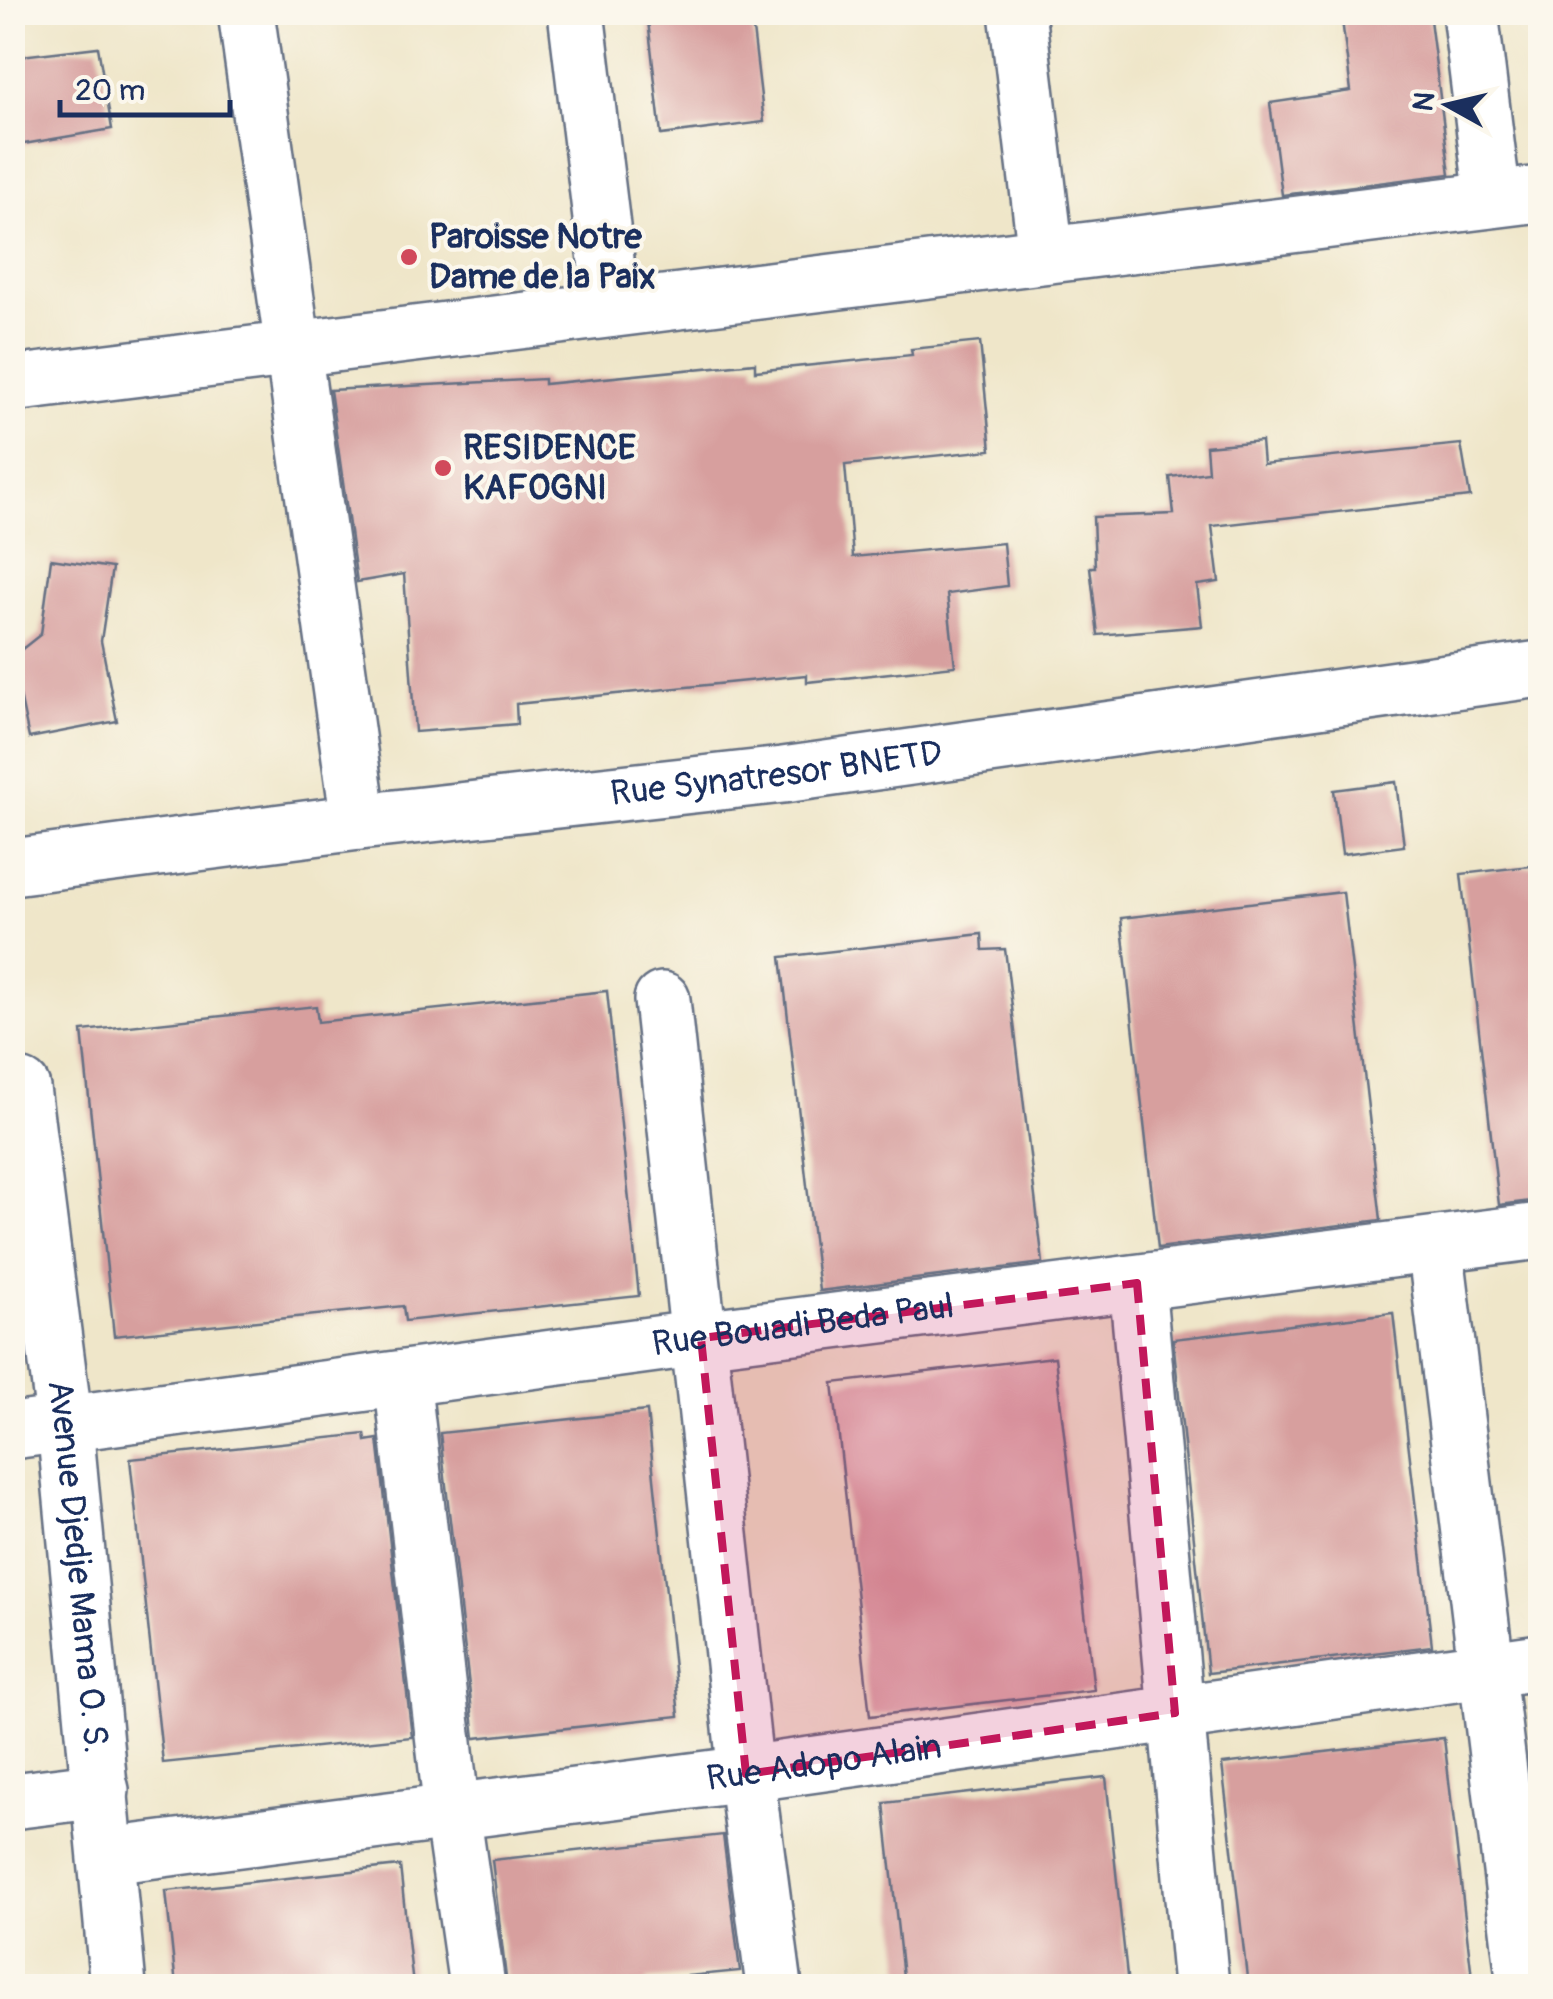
<svg xmlns="http://www.w3.org/2000/svg" width="1553" height="1999" viewBox="0 0 1553 1999" font-family="Pangolin,sans-serif">
<style>
.building{fill:#d79f9e}
.lines{fill:none;stroke-linecap:round;stroke-linejoin:round}
.street-casing{stroke:#656f83;stroke-width:60}
.street{stroke:#fff;stroke-width:55}
.marked{fill:#c2185b;fill-opacity:0.2;stroke:#c2185b;stroke-width:8;stroke-dasharray:20 12;stroke-linejoin:round}
.poi-dot{fill:#d1495b;stroke:#fbf7ec;stroke-width:4}
.labels{text-anchor:middle;dominant-baseline:central;stroke-width:8;stroke-linejoin:round;paint-order:stroke}
.poi-label{font-size:35px;font-weight:bold;fill:#1b2f5e;stroke:#fbf7ec;text-anchor:start}
.street-label{font-size:35px;fill:#1b2f5e;stroke:#fbf7ec}
</style>
<rect width="100%" height="100%" fill="#fbf7ec"/>
<filter id="ink" filterUnits="userSpaceOnUse"><feTurbulence type="fractalNoise" baseFrequency=".01" numOctaves="2"/><feDisplacementMap in="SourceGraphic" scale="20" xChannelSelector="R" yChannelSelector="G"/><feConvolveMatrix kernelMatrix="1 2 1 2 8 2 1 2 1" color-interpolation-filters="sRGB"/></filter>
<filter id="wash" filterUnits="userSpaceOnUse"><feTurbulence type="fractalNoise" baseFrequency=".0048" numOctaves="4" result="noise"/><feDisplacementMap in="SourceGraphic" scale="40" xChannelSelector="R" yChannelSelector="G"/><feGaussianBlur stdDeviation="2.25" result="paint"/><feColorMatrix in="noise" values="0 0 0 0 0 0 0 0 0 0 0 0 0 0 0 0 0 1.4 0 .05"/><feComposite in="paint" operator="in"/></filter>
<g filter="url(#wash)">
<rect width="100%" height="100%" fill="#efe6c9"/>
<g id="blocks">
<g class="building">
<path d="M647,12H751L764,122L661,135Z"/>
<path d="M1341,12H1429L1450,174L1282,195L1270,103L1351,91Z"/>
<path d="M98,47L112,129L12,146V57Z"/>
<path d="M980,342L991,450L845,465L853,557L1003,543L1007,586L947,594L955,666L807,682V675L516,704L517,724L415,732L404,574L357,582L330,390L544,379V384L755,363V371L912,355L911,349Z"/>
<path d="M1261,441L1263,464L1461,444L1470,497L1212,526L1219,582L1197,585L1202,626L1098,635L1090,567H1095L1093,517L1174,514L1170,477L1208,472L1206,446Z"/>
<path d="M51,559L112,568L101,641L117,721L29,738L12,657L41,634Z"/>
<path d="M1396,782L1404,846L1342,854L1334,790Z"/>
<path d="M1540,865V1200L1499,1205L1461,874Z"/>
<path d="M1343,892L1381,1220L1158,1248L1121,918Z"/>
<path d="M982,934L983,950L1005,949L1043,1263L819,1291L781,957Z"/>
<path d="M607,991L639,1296L405,1321L403,1306L114,1336L82,1031L316,1006L318,1022Z"/>
<path d="M1393,1313L1432,1646L1208,1673L1173,1339Z"/>
<path d="M1055,1357L1094,1690L870,1716L833,1383Z"/>
<path d="M647,1411L679,1716L475,1738L440,1433Z"/>
<path d="M365,1434L366,1441L378,1439L412,1737L163,1763L130,1459Z"/>
<path d="M1444,1738L1473,1986H1248L1222,1764Z"/>
<path d="M1106,1777L1128,1986H904L884,1803Z"/>
<path d="M723,1835L740,1971L647,1980V1986H507L492,1860Z"/>
<path d="M400,1866L413,1986H176L166,1891Z"/>
</g>
</g>
</g>
<g filter="url(#ink)">
<use href="#blocks" fill-opacity="0" stroke="#656f83" stroke-width="2.5"/>
<g class="lines">
<defs>
<g id="street">
<path d="M246,12L359,822"/>
<path d="M576,12L612,309"/>
<path d="M1017,12L1046,255"/>
<path d="M1470,12L1493,199"/>
<path d="M12,384L1540,194"/>
<path id="s1" d="M12,867L359,822L783,775L1540,669"/>
<path d="M662,1000L746,1774L774,1986"/>
<path id="s2" d="M12,1089L22,1088L65,1426L118,1986"/>
<path d="M1435,1245L1525,1986"/>
<path d="M1137,1283L1201,1986"/>
<path d="M402,1379L452,1812L477,1986"/>
<path id="s3" d="M12,1431L701,1338L1540,1231"/>
<path d="M12,1801L101,1790"/>
<path id="s4" d="M108,1856L746,1774L1540,1662"/>
</g>
</defs>
<use href="#street" class="street-casing"/>
<use href="#street" class="street"/>
</g>
</g>
<path class="marked" d="M1137,1283L1175,1713L746,1774L701,1338Z"/>
<g class="poi-dot">
<circle cx="409" cy="257" r="10"/>
<circle cx="443" cy="468" r="10"/>
</g>
<g class="labels">
<g class="poi-label">
<text x="429" y="237">Paroisse Notre<tspan x="429" dy="40">Dame de la Paix</tspan></text>
<text x="463" y="448">RESIDENCE<tspan x="463" dy="40">KAFOGNI</tspan></text>
</g>
<g class="street-label">
<text stroke="none"><textPath href="#s1" startOffset="770">Rue Synatresor BNETD</textPath></text>
<text stroke="none"><textPath href="#s3" startOffset="798">Rue Bouadi Beda Paul</textPath></text>
<text stroke="none"><textPath href="#s2" startOffset="492">Avenue Djedje Mama O. S.</textPath></text>
<text stroke="none"><textPath href="#s4" startOffset="722">Rue Adopo Alain</textPath></text>
</g>
</g>
<rect width="1553" height="1999" fill="none" stroke="#fbf7ec" stroke-width="50"/>
<g transform="translate(1448 105) rotate(278)" stroke="#fbf7ec" stroke-width="8" paint-order="stroke">
<path d="M0-8L18 38L0 25L-18 38Z" fill="#1b2f5e"/>
<text y="-15" font-size="28" font-weight="bold" text-anchor="middle" fill="#1b2f5e">N</text>
</g>
<path d="M60 100v15h170v-15" fill="none" stroke="#1b2f5e" stroke-width="5"/>
<text x="75" y="100" font-size="30" fill="#1b2f5e" stroke="#fbf7ec" stroke-width="8" paint-order="stroke">20 m</text>
</svg>
